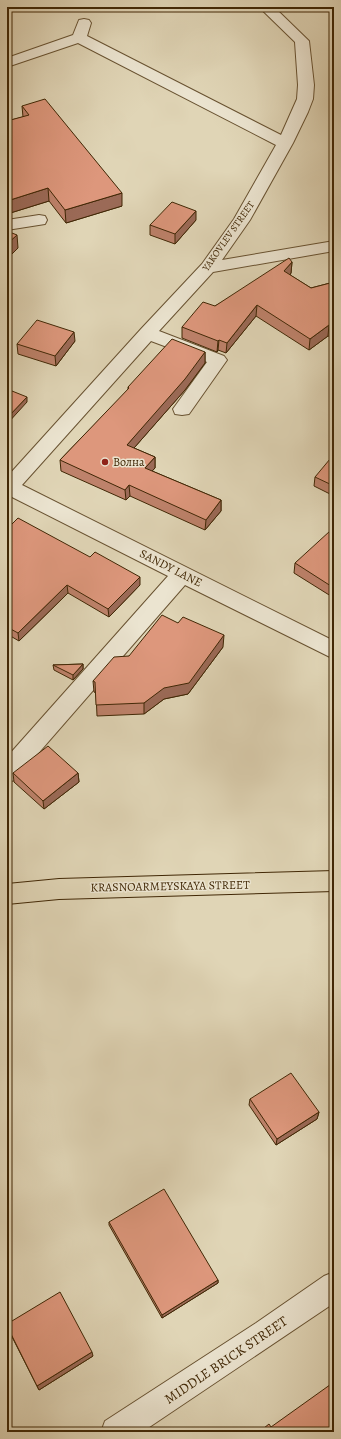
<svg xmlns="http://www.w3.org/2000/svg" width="341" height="1439" viewBox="0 0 341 1439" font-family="Alegreya,serif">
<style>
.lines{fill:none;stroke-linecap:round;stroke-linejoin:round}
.minor-casing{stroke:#685231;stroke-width:2}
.major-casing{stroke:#402705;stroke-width:2}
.minor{fill:#ebe4d0;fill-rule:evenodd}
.major{fill:#e0d5b6;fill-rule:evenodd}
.wall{fill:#be826b;stroke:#402705}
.shaded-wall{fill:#9b6a57;stroke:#402705}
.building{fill:#dd977c;stroke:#402705}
.poi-dot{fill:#8f2418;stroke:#ebe4d0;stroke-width:1.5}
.labels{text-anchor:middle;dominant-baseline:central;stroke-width:3;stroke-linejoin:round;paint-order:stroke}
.far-street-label{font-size:10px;fill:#402705;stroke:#ebe4d0}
.poi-label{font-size:12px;fill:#402705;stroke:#ebe4d0;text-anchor:start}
.street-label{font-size:12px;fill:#402705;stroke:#ebe4d0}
.near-street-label{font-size:14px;fill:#402705;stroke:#ebe4d0}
</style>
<rect width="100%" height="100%" fill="#e0d5b6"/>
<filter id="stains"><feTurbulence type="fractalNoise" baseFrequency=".005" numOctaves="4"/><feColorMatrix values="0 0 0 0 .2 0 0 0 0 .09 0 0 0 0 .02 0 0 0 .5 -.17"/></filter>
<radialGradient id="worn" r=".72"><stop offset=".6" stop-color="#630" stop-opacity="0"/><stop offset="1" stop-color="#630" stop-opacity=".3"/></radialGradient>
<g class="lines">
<defs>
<g id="minor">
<path d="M259,7H274L309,41L314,85L313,99L308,112L293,143L250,220L222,260L334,241V251L213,272L159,331L224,356L227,360L189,414L182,415L175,414L173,409L207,362L151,341L22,485L334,641V659L185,585L15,780L7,782V757L168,576L10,496L7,497V477L141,329L202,264L234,219L276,145L78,43L7,67V58L73,35L79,20L84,19L89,20L91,23L87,36L281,135L297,99L298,85L295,42Z"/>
<path d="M39,215L45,216L47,220L45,224L7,230V220Z"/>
<path d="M334,1272V1303L142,1432H101L105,1421L256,1323L324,1276Z"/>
</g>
<path id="major" d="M334,871V891L59,899L7,904V884L59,879Z"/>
</defs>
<use href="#minor" class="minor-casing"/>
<use href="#major" class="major-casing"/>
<use href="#minor" class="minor"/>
<use href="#major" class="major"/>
</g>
<g class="wall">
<path d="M22,106L122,206L66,223L49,201L7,214V121L23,117Z"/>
<path d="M196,220L175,244L150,235V225Z"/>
<path d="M292,262L291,273L290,275L311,288L334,282V338L328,336L309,350L256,316L226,353L218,350L217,352L182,338V327L215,306Z"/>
<path d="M75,341L56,366L18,354L17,344Z"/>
<path d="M205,352V363L185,390L134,448L155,457V468L152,471L221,500V511L205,530L130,496L126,500L61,471L60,460L128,390V387Z"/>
<path d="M334,461V496L314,486L315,477Z"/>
<path d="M7,529L140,585L109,617L68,593L19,641L7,634Z"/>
<path d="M334,534V598L294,573L295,563Z"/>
<path d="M223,647L188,694L164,699L144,714L97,716L96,693L94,692L93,681L129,656Z"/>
<path d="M83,664V669L73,680L54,670L53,665Z"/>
<path d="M13,773H78L79,782L44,809L14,782Z"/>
<path d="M250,1099L319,1112L317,1119L276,1145L249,1105Z"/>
<path d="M109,1222L218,1280V1283L162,1318L109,1225Z"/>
<path d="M7,1327L93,1356L39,1390Z"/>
</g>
<g class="shaded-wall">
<path d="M48,188L49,201L7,214V201Z"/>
<path d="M122,193V206L66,223L65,210Z"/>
<path d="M196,211V220L175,244V234Z"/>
<path d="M17,235L18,248L7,259V244Z"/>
<path d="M292,262L291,273L284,282V271Z"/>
<path d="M257,305L256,316L226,353L227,343Z"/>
<path d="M329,325L328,336L309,350L310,339Z"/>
<path d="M74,332L75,341L56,366L55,356Z"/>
<path d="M219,340L218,350L217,352L218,341Z"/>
<path d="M205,352V363L185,390L127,456V445Z"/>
<path d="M27,397V402L7,424V418Z"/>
<path d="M155,457V468L145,479V468Z"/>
<path d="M129,485L130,496L126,500L125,490Z"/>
<path d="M221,500V511L205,530L206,520Z"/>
<path d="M140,577V585L109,617L108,609Z"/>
<path d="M67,585L68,593L19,641L18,633Z"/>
<path d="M224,635L223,647L188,694L164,699L144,714V703Z"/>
<path d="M83,664V669L73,680V675Z"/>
<path d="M78,773L79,782L44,809L43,801Z"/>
<path d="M319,1112L317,1119L276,1145L277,1139Z"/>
<path d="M218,1280V1283L162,1318V1315Z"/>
<path d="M92,1352L93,1356L39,1390L37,1386Z"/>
</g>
<g class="building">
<path d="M45,99L122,193L65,210L48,188L7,201V121L29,115L22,106Z"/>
<path d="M172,202L196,211L175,234L150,225Z"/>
<path d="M7,231L17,235L7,244Z"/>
<path d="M289,258L292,262L284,271L311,288L334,282V327L329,325L310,339L257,305L227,343L219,340L218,341L182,327L203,302L215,306Z"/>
<path d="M37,320L74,332L55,356L17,344Z"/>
<path d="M172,339L205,352L185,379L127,445L155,457L145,468L221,500L206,520L129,485L125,490L60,460L129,388L128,387Z"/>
<path d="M7,389L27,397L7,418Z"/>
<path d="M330,459L334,461V486L315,477Z"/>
<path d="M18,518L90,557L95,552L140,577L108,609L67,585L18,633L7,627V529Z"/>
<path d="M330,531L334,534V588L295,563Z"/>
<path d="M162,615L178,623L183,617L224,635L189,683L164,688L144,703L96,705L95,682L93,681L114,657L129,656Z"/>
<path d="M83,664L73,675L53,665Z"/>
<path d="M48,746L78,773L43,801L13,773Z"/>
<path d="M291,1073L319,1112L277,1139L250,1099Z"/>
<path d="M164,1189L218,1280L162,1315L109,1222Z"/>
<path d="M60,1292L92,1352L37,1386L7,1326V1324Z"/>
<path d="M334,1382V1432H259L269,1424L271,1427Z"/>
</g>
<circle class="poi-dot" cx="105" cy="462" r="4"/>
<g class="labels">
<g class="far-street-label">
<text transform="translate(228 236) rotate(-55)">YAKOVLEV STREET</text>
</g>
<g class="poi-label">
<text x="113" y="462">Волна</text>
</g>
<g class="street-label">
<text transform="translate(171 568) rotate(27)">SANDY LANE</text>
<text transform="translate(170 886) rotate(-1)">KRASNOARMEYSKAYA STREET</text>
</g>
<g class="near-street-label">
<text transform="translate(226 1360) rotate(-34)">MIDDLE BRICK STREET</text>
</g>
</g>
<rect width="341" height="1439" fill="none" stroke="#e0d5b6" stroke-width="24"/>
<rect x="8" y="8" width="325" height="1423" fill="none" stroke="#402705" stroke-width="2"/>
<rect x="12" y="12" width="317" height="1415" fill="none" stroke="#402705"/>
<rect width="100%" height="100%" filter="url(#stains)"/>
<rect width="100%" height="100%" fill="url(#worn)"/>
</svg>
